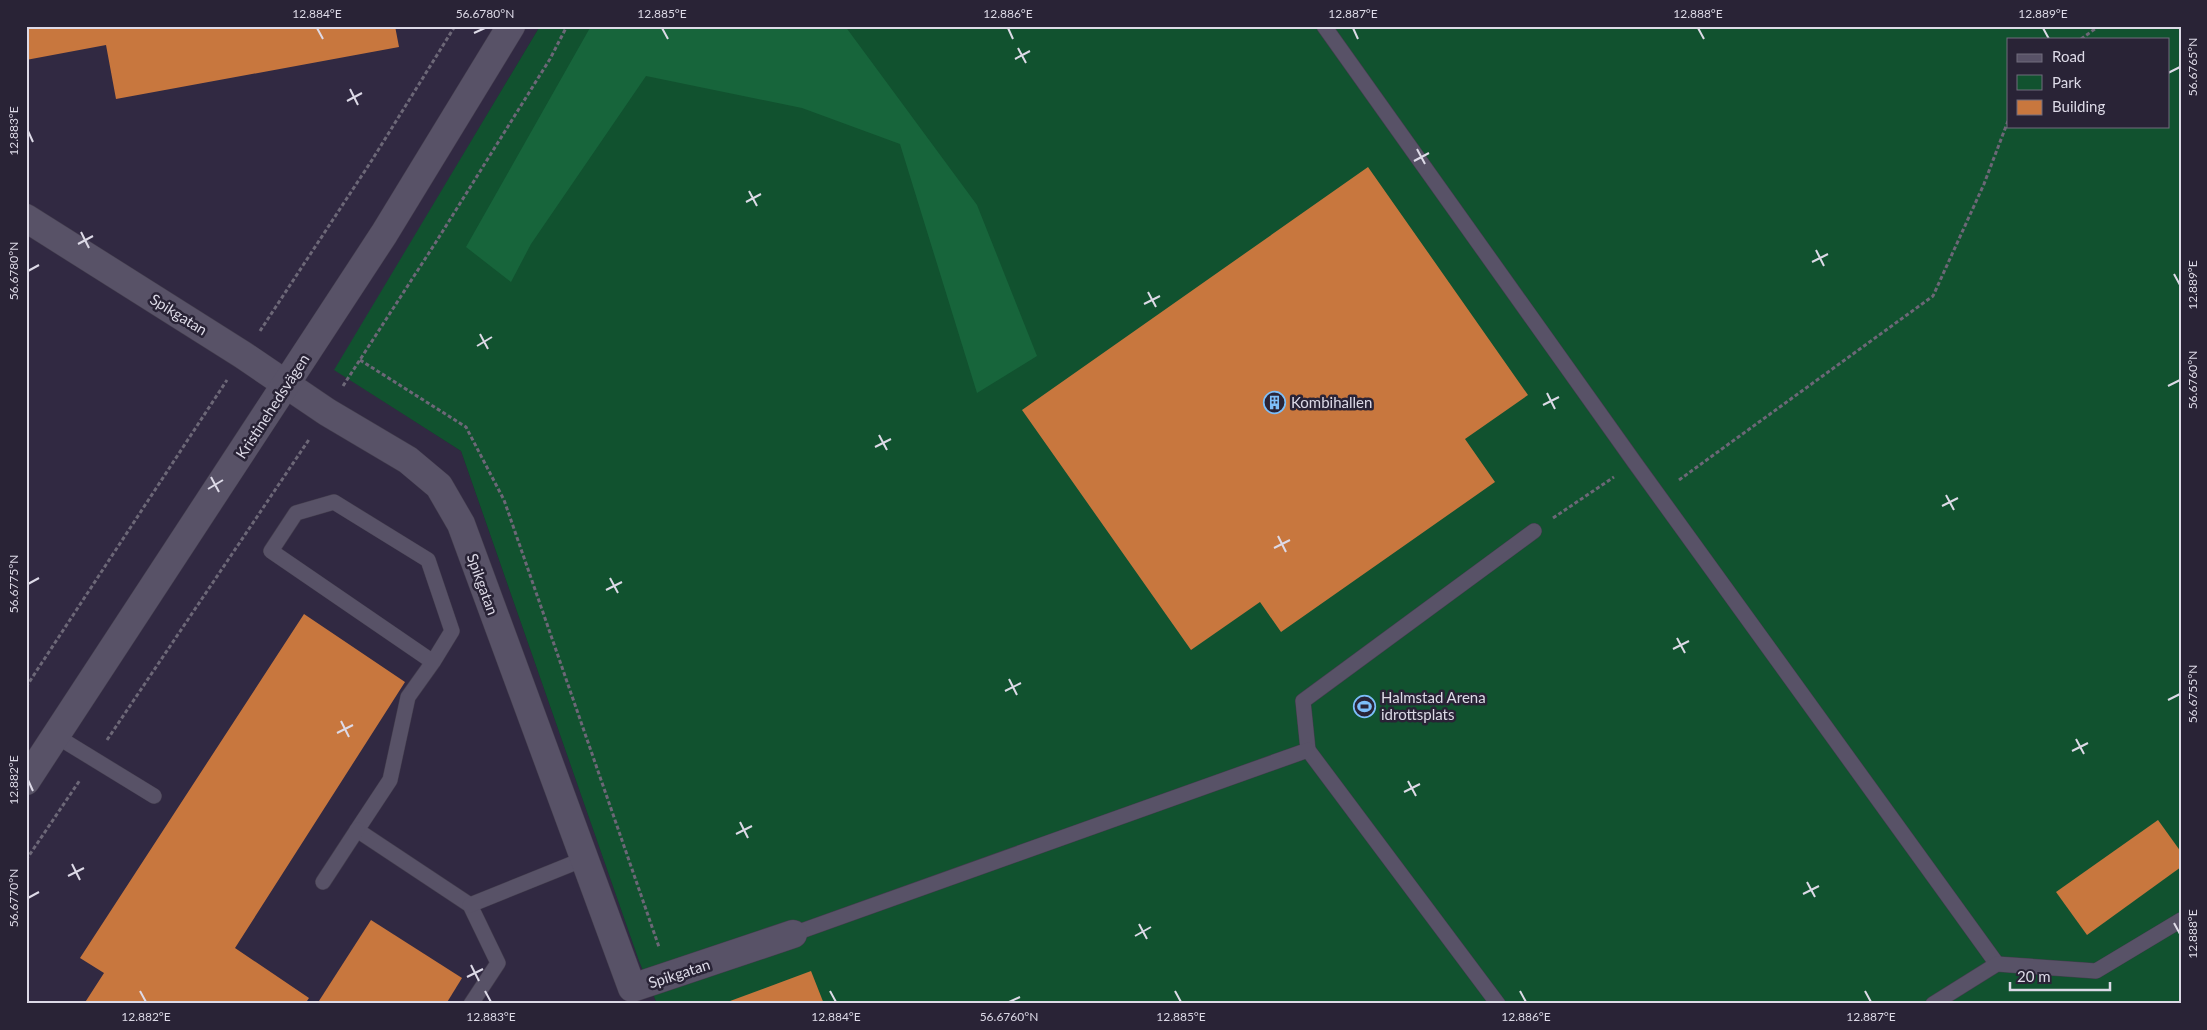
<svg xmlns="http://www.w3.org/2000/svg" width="2207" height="1030" viewBox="0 0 2207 1030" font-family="Lato,sans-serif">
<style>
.built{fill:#312942}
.green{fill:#11522f;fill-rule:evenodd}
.forest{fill:#17653b}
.building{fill:#c8773e}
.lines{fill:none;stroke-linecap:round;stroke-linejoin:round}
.service-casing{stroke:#433d4d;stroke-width:16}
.minor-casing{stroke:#433d4d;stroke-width:29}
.tertiary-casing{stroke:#433d4d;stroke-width:29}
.path{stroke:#6c6777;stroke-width:3;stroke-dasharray:4 2.5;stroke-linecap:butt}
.service{stroke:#585267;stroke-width:15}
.minor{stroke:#585267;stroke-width:28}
.tertiary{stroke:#585267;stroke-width:28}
.ticks{fill:none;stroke:#dddae7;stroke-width:2}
.labels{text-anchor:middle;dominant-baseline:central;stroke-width:5;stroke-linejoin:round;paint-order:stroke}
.street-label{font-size:15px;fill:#dddae7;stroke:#292336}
.poi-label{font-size:15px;fill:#dddae7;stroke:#292336;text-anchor:start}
.neatline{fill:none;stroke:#dddae7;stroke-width:2}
.ticks-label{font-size:12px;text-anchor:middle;fill:#dddae7}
</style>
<rect width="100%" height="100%" fill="#292336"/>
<path class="built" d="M26,26H540L335,370L461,451L639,961L657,1004H26Z"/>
<path class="green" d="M540,26H2181V1004H657L639,961L461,451L334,370ZM2008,39H2168V126H2008Z"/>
<path class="forest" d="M591,26H845L977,205L1037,356L977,393L900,144L802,108L646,76L531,244L511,282L466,247Z"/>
<g class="building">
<path d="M26,26H395L399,47L116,99L106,45L26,60Z"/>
<path d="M1368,167L1528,395L1465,439L1495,482L1281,632L1260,602L1191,650L1022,410Z"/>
<path d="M304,614L405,682L235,948L309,998L305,1004H84L104,973L80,958Z"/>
<path d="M2158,820L2181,852V867L2087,935L2056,892Z"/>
<path d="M371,920L462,978L446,1004H317Z"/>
<path d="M811,971L824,1004H722Z"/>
</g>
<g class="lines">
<defs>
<g id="service">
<path d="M1324,26L1635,463L1997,964"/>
<path d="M433,662L271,551L296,513L334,502L428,560L452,631L433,662L408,697L390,780L357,830L470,905L498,963L471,1004"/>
<path d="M56,736L154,796"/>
<path d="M1308,750L1303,701L1534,531"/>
<path d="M323,882L357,830"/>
<path d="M470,905L584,859"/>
<path d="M793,934L1308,750L1498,1004"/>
<path d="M1933,1004L1997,964L2096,971L2181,920"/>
</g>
<path id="minor" d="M26,218L243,355L327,412L408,460L439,486L461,524L632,988L793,934"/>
<path id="tertiary" d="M26,781L384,234L511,26"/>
</defs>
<use href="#service" class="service-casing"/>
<use href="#minor" class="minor-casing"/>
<use href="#tertiary" class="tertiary-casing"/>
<g class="path">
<path d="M2081,39L2099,26"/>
<path d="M260,331L372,160L455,26"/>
<path d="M360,360L466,427L504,500L659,947"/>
<path d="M343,386L436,242L550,59L567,26"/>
<path d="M1679,480L1933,296L1984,184L2008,121"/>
<path d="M1553,518L1614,477"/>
<path d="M26,687L227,380"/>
<path d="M107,740L310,438"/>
<path d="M26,860L80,780"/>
</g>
<use href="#service" class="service"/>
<use href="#minor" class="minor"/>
<use href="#tertiary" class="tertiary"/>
</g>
<path class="ticks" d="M317,28L323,39M662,28L668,39M1008,28L1013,39M1353,28L1358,39M1698,28L1704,39M2043,28L2049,39M474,33L485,28M1018,48L1026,63M1015,59L1030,51M2168,73L2180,67M350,89L358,105M347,101L362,93M28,131L33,142M1417,149L1425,164M1414,161L1429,153M749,191L757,206M746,202L761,194M81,232L89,248M78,244L93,236M1816,250L1824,266M1812,262L1828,254M28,271L39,265M2174,274L2180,285M1148,292L1156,307M1144,304L1160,296M480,334L488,349M477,346L492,337M2168,386L2180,380M1547,393L1555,409M1543,405L1559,397M879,435L887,450M875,447L891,439M211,477L219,492M208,489L223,480M1946,495L1954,510M1942,506L1958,498M1278,536L1286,552M1274,548L1290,540M610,578L618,593M28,584L39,578M606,590L622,582M1677,638L1685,653M1673,649L1689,641M1009,679L1017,695M1005,691L1021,683M2168,700L2180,694M341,721L349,737M337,733L353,725M2076,739L2084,754M2072,751L2088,743M28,780L33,791M1408,781L1416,796M1404,792L1420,784M740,822L748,838M736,834L752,826M72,864L80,880M68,876L84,868M1807,882L1815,897M1803,894L1819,886M28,898L39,892M2174,923L2180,934M1139,924L1147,939M1135,936L1151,927M471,965L479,981M467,977L483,969M140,991L146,1002M485,991L491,1002M830,991L836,1002M1175,991L1181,1002M1520,991L1526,1002M1865,991L1871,1002M1009,1002L1020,997"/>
<defs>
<symbol id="building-ring" viewBox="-11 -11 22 22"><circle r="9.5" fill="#292336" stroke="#7dbef9" stroke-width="1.5"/><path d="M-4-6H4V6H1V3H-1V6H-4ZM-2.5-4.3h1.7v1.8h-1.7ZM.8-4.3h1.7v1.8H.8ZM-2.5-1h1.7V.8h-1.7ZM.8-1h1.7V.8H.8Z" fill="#7dbef9"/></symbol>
<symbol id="stadium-ring" viewBox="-11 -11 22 22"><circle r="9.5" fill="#292336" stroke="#7dbef9" stroke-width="1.5"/><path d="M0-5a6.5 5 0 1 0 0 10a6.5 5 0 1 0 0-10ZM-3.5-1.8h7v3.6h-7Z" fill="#7dbef9"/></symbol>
</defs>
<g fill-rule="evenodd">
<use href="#building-ring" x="1262" y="390" width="25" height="25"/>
<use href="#stadium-ring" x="1352" y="694" width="25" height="25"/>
</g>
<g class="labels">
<g class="street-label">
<text transform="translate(179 314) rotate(32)">Spikgatan</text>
<text transform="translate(272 406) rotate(-57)">Kristinehedsvägen</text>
<text transform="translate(483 584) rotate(70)">Spikgatan</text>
<text transform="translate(679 973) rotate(-18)">Spikgatan</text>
</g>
<g class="poi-label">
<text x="1291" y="402">Kombihallen</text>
<text x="1381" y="697">Halmstad Arena<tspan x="1381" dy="17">idrottsplats</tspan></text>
</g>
</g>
<rect width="2207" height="1030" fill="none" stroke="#292336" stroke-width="55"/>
<rect x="2007" y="38" width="162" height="90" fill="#292336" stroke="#716c7d"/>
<rect x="2017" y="54" width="25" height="8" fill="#585267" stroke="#716c7d"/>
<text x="2052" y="62" font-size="15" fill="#dddae7">Road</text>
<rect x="2017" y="75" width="25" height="15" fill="#11522f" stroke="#716c7d"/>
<text x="2052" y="88" font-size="15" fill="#dddae7">Park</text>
<rect x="2017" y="100" width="25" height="15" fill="#c8773e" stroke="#716c7d"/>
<text x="2052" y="112" font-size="15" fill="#dddae7">Building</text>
<path d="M2010 982v8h100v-8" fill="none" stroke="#dddae7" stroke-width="2.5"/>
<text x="2017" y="982" font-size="15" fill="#dddae7" stroke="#292336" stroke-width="4" paint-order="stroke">20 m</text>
<rect x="28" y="28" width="2152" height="974" class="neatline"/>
<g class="ticks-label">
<text x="317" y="18">12.884°E</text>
<text x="485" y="18">56.6780°N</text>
<text x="662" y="18">12.885°E</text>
<text x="1008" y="18">12.886°E</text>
<text x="1353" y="18">12.887°E</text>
<text x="1698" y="18">12.888°E</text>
<text x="2043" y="18">12.889°E</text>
<text transform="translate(2193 67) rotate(-90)" y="4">56.6765°N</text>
<text transform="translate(14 131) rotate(-90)" y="4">12.883°E</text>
<text transform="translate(14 271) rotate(-90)" y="4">56.6780°N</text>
<text transform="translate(2193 285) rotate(-90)" y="4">12.889°E</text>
<text transform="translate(2193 380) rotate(-90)" y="4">56.6760°N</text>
<text transform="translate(14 584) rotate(-90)" y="4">56.6775°N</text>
<text transform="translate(2193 694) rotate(-90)" y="4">56.6755°N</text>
<text transform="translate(14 780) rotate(-90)" y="4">12.882°E</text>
<text transform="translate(14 898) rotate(-90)" y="4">56.6770°N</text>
<text transform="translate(2193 934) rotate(-90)" y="4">12.888°E</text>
<text x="146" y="1021">12.882°E</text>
<text x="491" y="1021">12.883°E</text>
<text x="836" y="1021">12.884°E</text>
<text x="1009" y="1021">56.6760°N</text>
<text x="1181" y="1021">12.885°E</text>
<text x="1526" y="1021">12.886°E</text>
<text x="1871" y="1021">12.887°E</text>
</g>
</svg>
